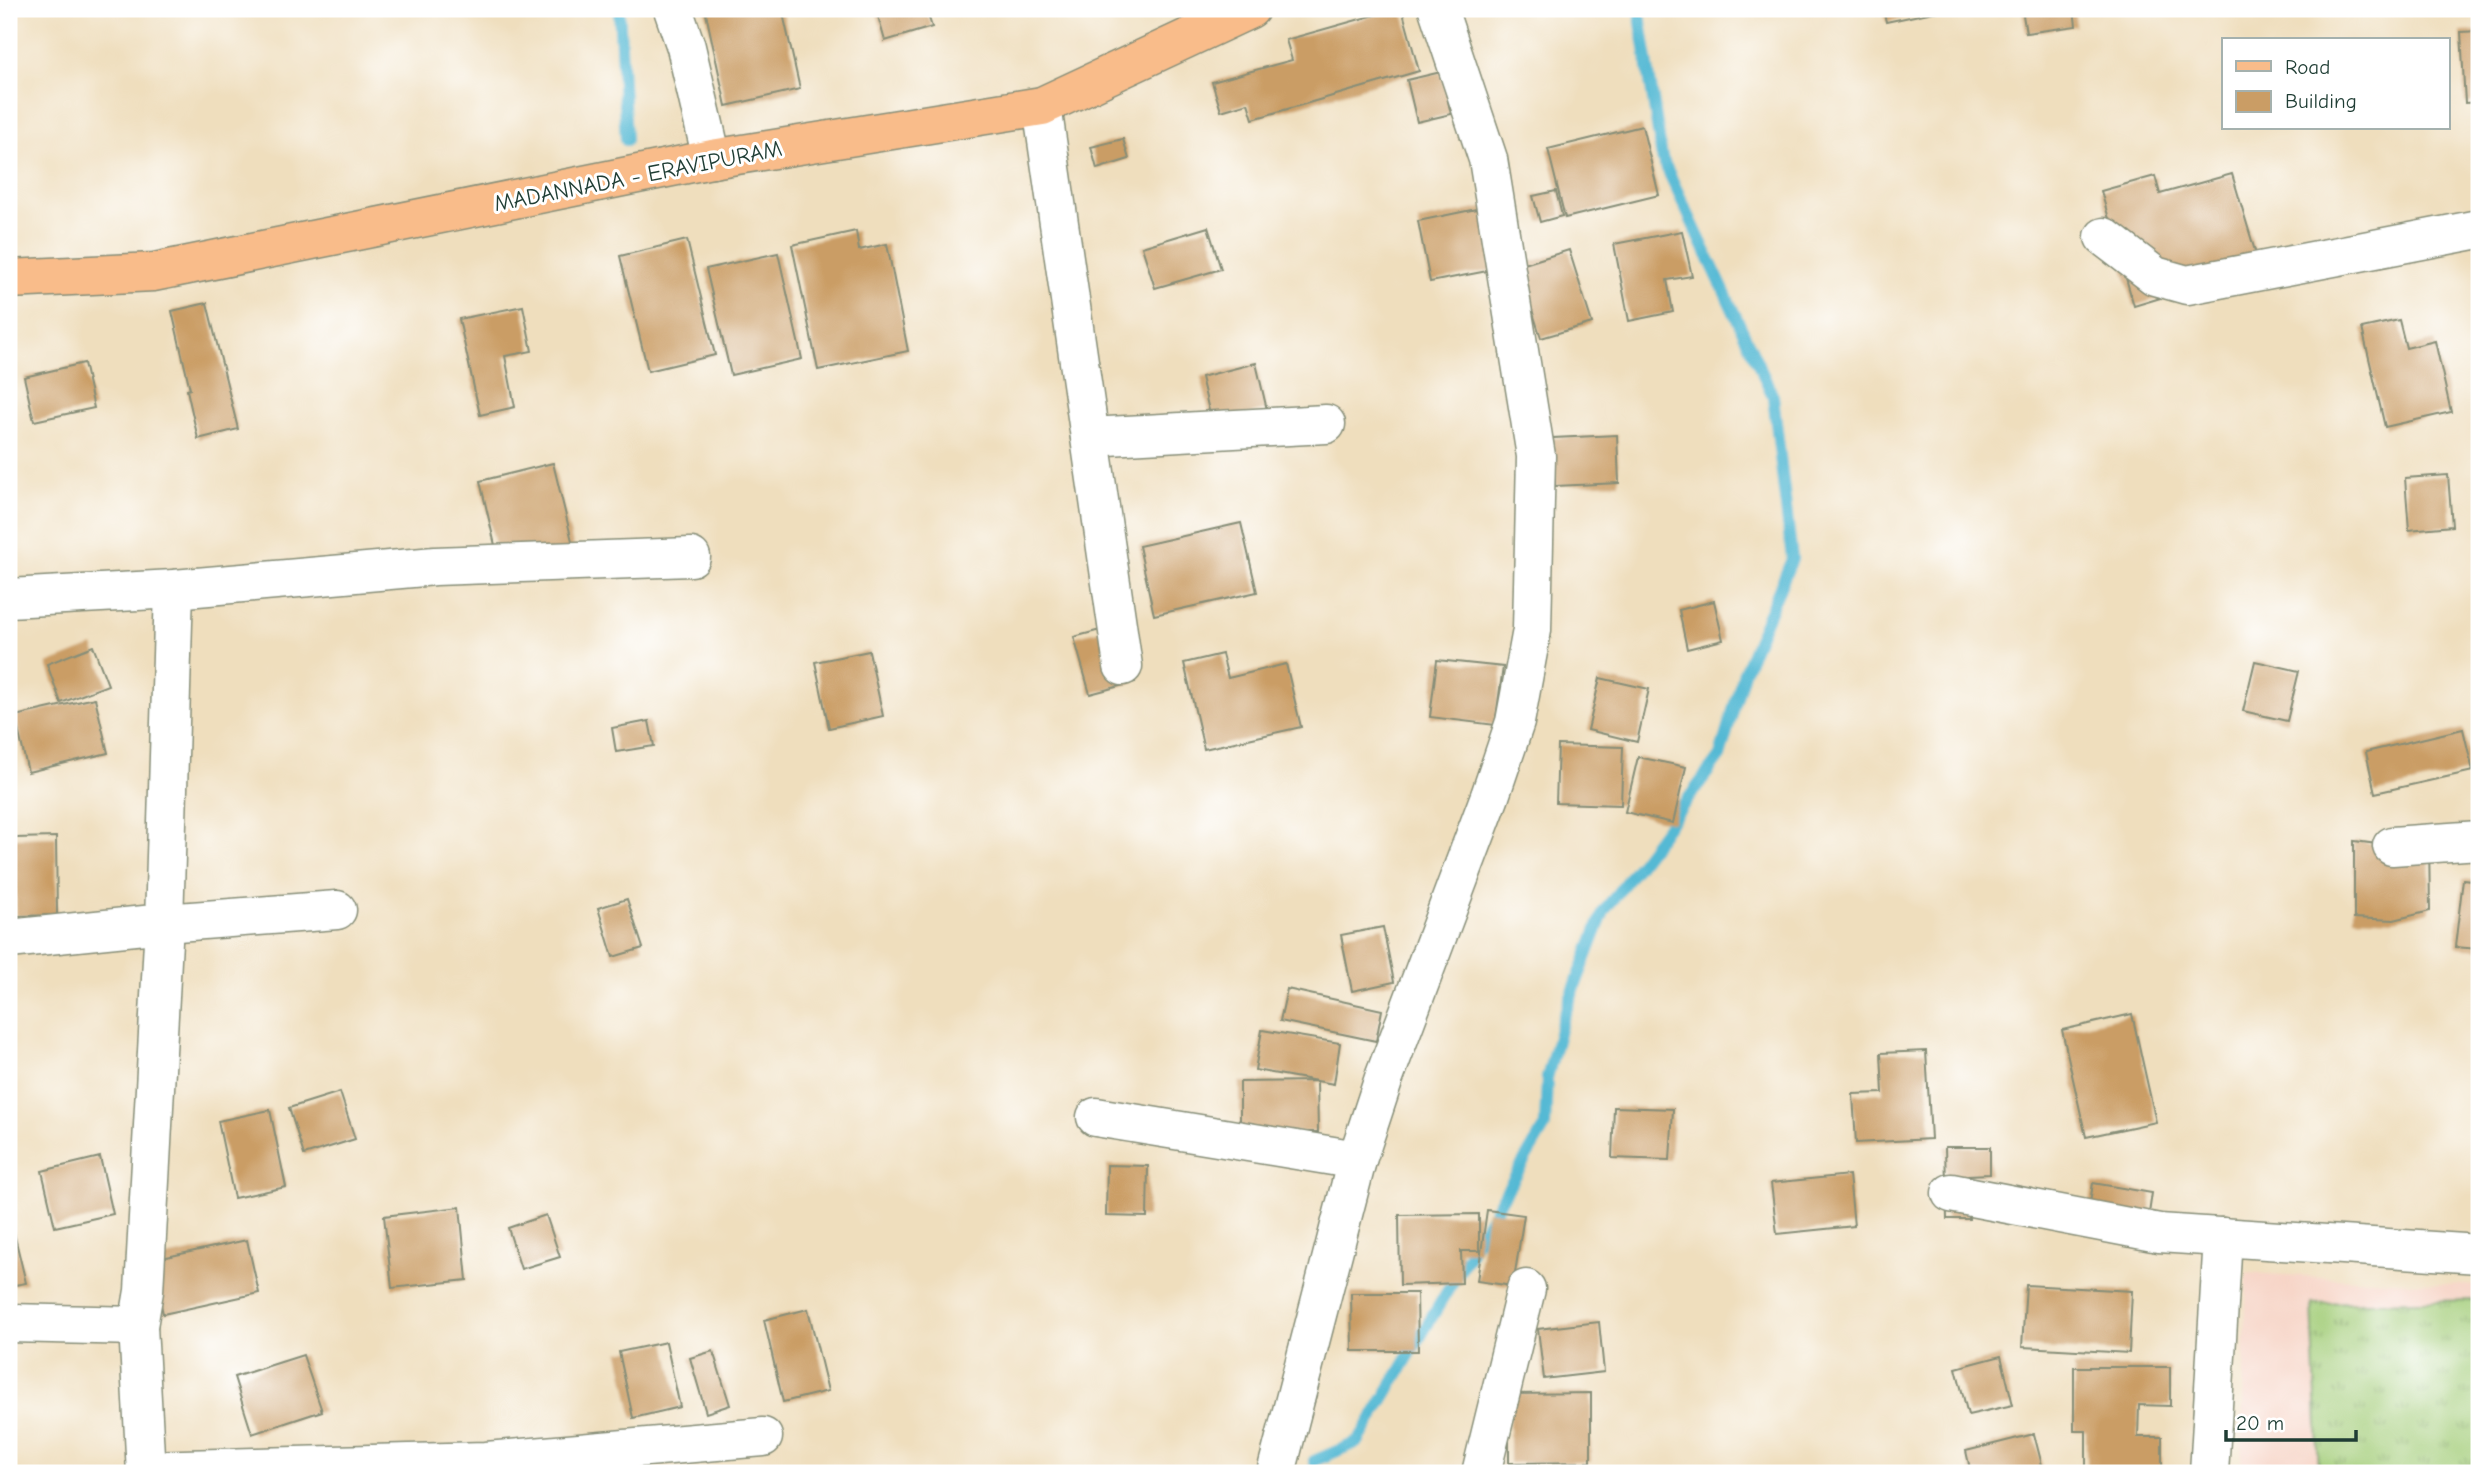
<svg xmlns="http://www.w3.org/2000/svg" width="2488" height="1482" viewBox="0 0 2488 1482" font-family="'Comic Neue',sans-serif">
<style>
.built{fill:#f6d2c3}
.grass{fill:url(#grass-tufts);stroke:#628657;stroke-width:2}
.lines{fill:none;stroke-linecap:round;stroke-linejoin:round}
.stream{stroke:#55b9d4;stroke-width:12}
.building{fill:#ca9d65}
.minor-casing{stroke:#878e78;stroke-width:41}
.major-casing{stroke:#878e78;stroke-width:41}
.minor{stroke:#fff;stroke-width:38}
.major{stroke:#f9bc8a;stroke-width:38}
.labels{text-anchor:middle;dominant-baseline:central;stroke-width:6;stroke-linejoin:round;paint-order:stroke}
.street-label{font-size:23px;fill:#1f3d34;stroke:#fff}
</style>
<defs>
<pattern id="grass-tufts" width="24" height="20" patternUnits="userSpaceOnUse" patternTransform="scale(1.75)"><rect width="24" height="20" fill="#a4ce7a"/><path d="M3 7l-1-3M5 7V3M7 7l1-3M15 17l-1-3M17 17v-4M19 17l1-3" fill="none" stroke="#85a865"/></pattern>
</defs>
<rect width="100%" height="100%" fill="#fff"/>
<filter id="ink" filterUnits="userSpaceOnUse"><feTurbulence type="fractalNoise" baseFrequency=".0143" numOctaves="2"/><feDisplacementMap in="SourceGraphic" scale="14" xChannelSelector="R" yChannelSelector="G"/><feConvolveMatrix kernelMatrix="1 2 1 2 8 2 1 2 1" color-interpolation-filters="sRGB"/></filter>
<filter id="wash" filterUnits="userSpaceOnUse"><feTurbulence type="fractalNoise" baseFrequency=".00686" numOctaves="4" result="noise"/><feDisplacementMap in="SourceGraphic" scale="28" xChannelSelector="R" yChannelSelector="G"/><feGaussianBlur stdDeviation="1.57" result="paint"/><feColorMatrix in="noise" values="0 0 0 0 0 0 0 0 0 0 0 0 0 0 0 0 0 1.4 0 .05"/><feComposite in="paint" operator="in"/></filter>
<g filter="url(#wash)">
<rect width="100%" height="100%" fill="#efdebd"/>
<path class="built" d="M2247,1273L2479,1286V1473H2241Z"/>
<path class="grass" d="M2479,1300V1473H2319L2312,1303Z"/>
<g class="lines">
<g class="stream">
<path d="M619,9L626,140"/>
<path d="M1314,1461L1358,1442L1545,1126L1547,1078L1563,1018L1604,911L1720,756L1744,672L1792,559L1773,396L1662,158L1639,9"/>
</g>
</g>
<g id="blocks">
<g class="building">
<path d="M705,9H782L800,89L726,106Z"/>
<path d="M876,9H926L932,27L885,41Z"/>
<path d="M1396,9H1402L1419,71L1253,119L1248,103L1221,111L1212,82L1292,60L1286,40Z"/>
<path d="M1883,9H1943V10L1886,22Z"/>
<path d="M2022,9H2074L2076,26L2026,33Z"/>
<path d="M2479,31V102L2465,103L2461,32Z"/>
<path d="M1441,72L1451,114L1417,122L1407,80Z"/>
<path d="M1642,126L1659,195L1565,218L1548,149Z"/>
<path d="M1123,139L1129,159L1097,169L1091,147Z"/>
<path d="M2232,174L2260,268L2134,306L2101,191L2155,176L2160,194Z"/>
<path d="M1556,191L1562,216L1540,222L1533,196Z"/>
<path d="M1491,206L1503,268L1430,282L1418,221Z"/>
<path d="M1208,227L1221,269L1155,288L1142,247Z"/>
<path d="M856,231L859,250L887,244L908,351L818,370L792,245Z"/>
<path d="M1682,231L1692,276L1667,280L1673,312L1629,321L1614,244Z"/>
<path d="M687,240L715,355L648,371L620,256Z"/>
<path d="M1569,250L1592,323L1541,338L1518,266Z"/>
<path d="M778,253L802,359L731,375L706,269Z"/>
<path d="M207,303L238,429L198,439L187,390L190,389L172,311Z"/>
<path d="M523,306L532,351L505,356L515,407L480,415L459,319Z"/>
<path d="M2399,320L2406,348L2435,341L2451,412L2385,427L2362,328Z"/>
<path d="M84,363L94,408L34,421L24,377Z"/>
<path d="M1256,363L1267,410L1212,423L1201,377Z"/>
<path d="M1617,435L1619,483L1555,486L1553,438Z"/>
<path d="M553,463L575,553L501,571L480,481Z"/>
<path d="M2448,475L2452,526L2409,530L2405,478Z"/>
<path d="M1241,523L1257,592L1154,615L1139,546Z"/>
<path d="M1714,601L1723,640L1687,649L1679,610Z"/>
<path d="M1119,625L1135,682L1090,694L1074,637Z"/>
<path d="M93,646L108,685L61,703L47,664Z"/>
<path d="M869,651L883,716L829,728L815,662Z"/>
<path d="M1222,654L1228,678L1286,664L1301,727L1204,749L1184,663Z"/>
<path d="M1437,660L1503,667L1495,725L1430,717Z"/>
<path d="M2255,661L2299,671L2287,721L2243,711Z"/>
<path d="M1600,678L1649,689L1637,742L1588,730Z"/>
<path d="M95,698L108,753L28,772L15,716Z"/>
<path d="M649,721L654,746L616,752L612,728Z"/>
<path d="M2463,729L2473,771L2375,793L2366,752Z"/>
<path d="M1558,745L1623,747L1621,805L1556,803Z"/>
<path d="M1638,757L1686,767L1673,823L1625,812Z"/>
<path d="M56,837L57,915L16,916L14,838Z"/>
<path d="M2429,838L2430,911L2394,920L2354,918V841L2392,846Z"/>
<path d="M2463,879L2479,881V949L2455,947Z"/>
<path d="M627,899L643,948L613,957L598,908Z"/>
<path d="M1383,927L1394,982L1352,991L1341,935Z"/>
<path d="M1287,989L1382,1010L1376,1041L1280,1021Z"/>
<path d="M2132,1014L2156,1122L2086,1137L2062,1030Z"/>
<path d="M1262,1030L1340,1043L1334,1084L1255,1070Z"/>
<path d="M1926,1051L1931,1139L1856,1143L1853,1094L1883,1093L1881,1053Z"/>
<path d="M1317,1081L1318,1132H1240V1082Z"/>
<path d="M340,1092L355,1139L304,1155L289,1108Z"/>
<path d="M1614,1107L1673,1109L1670,1160L1612,1158Z"/>
<path d="M270,1110L286,1187L234,1198L218,1121Z"/>
<path d="M1945,1147H1990V1174L1968,1175L1969,1219H1947Z"/>
<path d="M100,1157L113,1214L55,1227L42,1171Z"/>
<path d="M1107,1165L1148,1166L1147,1217L1106,1216Z"/>
<path d="M1849,1175L1854,1226L1777,1234L1771,1183Z"/>
<path d="M2093,1183L2152,1193L2146,1234L2087,1224Z"/>
<path d="M460,1207L467,1280L392,1288L384,1216Z"/>
<path d="M1487,1210L1524,1215L1513,1286L1477,1281Z"/>
<path d="M9,1212L26,1283L9,1286Z"/>
<path d="M1479,1214V1251H1461L1462,1283L1400,1285L1399,1215Z"/>
<path d="M546,1215L560,1257L521,1269L508,1228Z"/>
<path d="M247,1240L259,1293L163,1314L152,1260Z"/>
<path d="M2026,1285L2132,1291L2129,1353L2022,1347Z"/>
<path d="M1351,1293H1417L1418,1351H1352Z"/>
<path d="M808,1309L828,1391L783,1402L764,1320Z"/>
<path d="M1599,1322L1604,1372L1544,1379L1538,1329Z"/>
<path d="M666,1342L680,1407L633,1418L619,1352Z"/>
<path d="M713,1351L730,1405L706,1413L690,1358Z"/>
<path d="M303,1355L322,1411L252,1434L234,1377Z"/>
<path d="M2001,1356L2013,1405L1968,1415L1956,1368Z"/>
<path d="M2074,1367H2170V1406L2139,1405L2138,1437H2162V1473H2086V1431H2074Z"/>
<path d="M1591,1393V1462L1509,1463V1394Z"/>
<path d="M2034,1434L2044,1473H1971L1966,1451Z"/>
</g>
</g>
</g>
<g filter="url(#ink)">
<use href="#blocks" fill-opacity="0" stroke="#878e78" stroke-width="2"/>
<g class="lines">
<defs>
<g id="minor">
<path d="M673,9L686,47L712,159"/>
<path d="M1042,106L1123,666"/>
<path d="M2104,237L2155,276L2187,285L2479,229"/>
<path d="M1090,437L1326,424"/>
<path d="M9,598L174,589L435,566L691,557"/>
<path d="M2392,846L2479,840"/>
<path d="M9,939L164,923L337,910"/>
<path d="M1096,1117L1357,1160"/>
<path d="M1951,1193L2159,1233L2479,1254"/>
<path d="M9,1323L138,1326"/>
<path d="M146,1470L486,1461L763,1437"/>
<path d="M146,1473L138,1326L144,1291L164,923L174,589"/>
<path d="M1276,1473L1357,1160L1384,1078L1490,796L1515,722L1532,630L1536,456L1488,159L1438,9"/>
<path d="M1481,1473L1526,1289"/>
<path d="M2209,1473L2223,1237"/>
</g>
<path id="major" d="M9,279L154,272L712,159L1042,106L1250,9"/>
</defs>
<use href="#minor" class="minor-casing"/>
<use href="#major" class="major-casing"/>
<use href="#minor" class="minor"/>
<use href="#major" class="major"/>
</g>
</g>
<g class="labels">
<g class="street-label">
<text transform="translate(638 176) rotate(-11)">MADANNADA - ERAVIPURAM</text>
</g>
</g>
<rect width="2488" height="1482" fill="none" stroke="#fff" stroke-width="35"/>
<rect x="2222" y="38" width="228" height="91" fill="#ffffff" stroke="#a5b1ae" stroke-width="2"/>
<rect x="2236" y="61" width="35" height="10" fill="#f9bc8a" stroke="#a5b1ae" stroke-width="2"/>
<text x="2285" y="74" font-size="21" fill="#1f3d34">Road</text>
<rect x="2236" y="91" width="35" height="21" fill="#ca9d65" stroke="#a5b1ae" stroke-width="2"/>
<text x="2285" y="108" font-size="21" fill="#1f3d34">Building</text>
<path d="M2226 1430v10h130v-10" fill="none" stroke="#1f3d34" stroke-width="3.5"/>
<text x="2236" y="1430" font-size="21" fill="#1f3d34" stroke="#ffffff" stroke-width="5" paint-order="stroke">20 m</text>
</svg>
